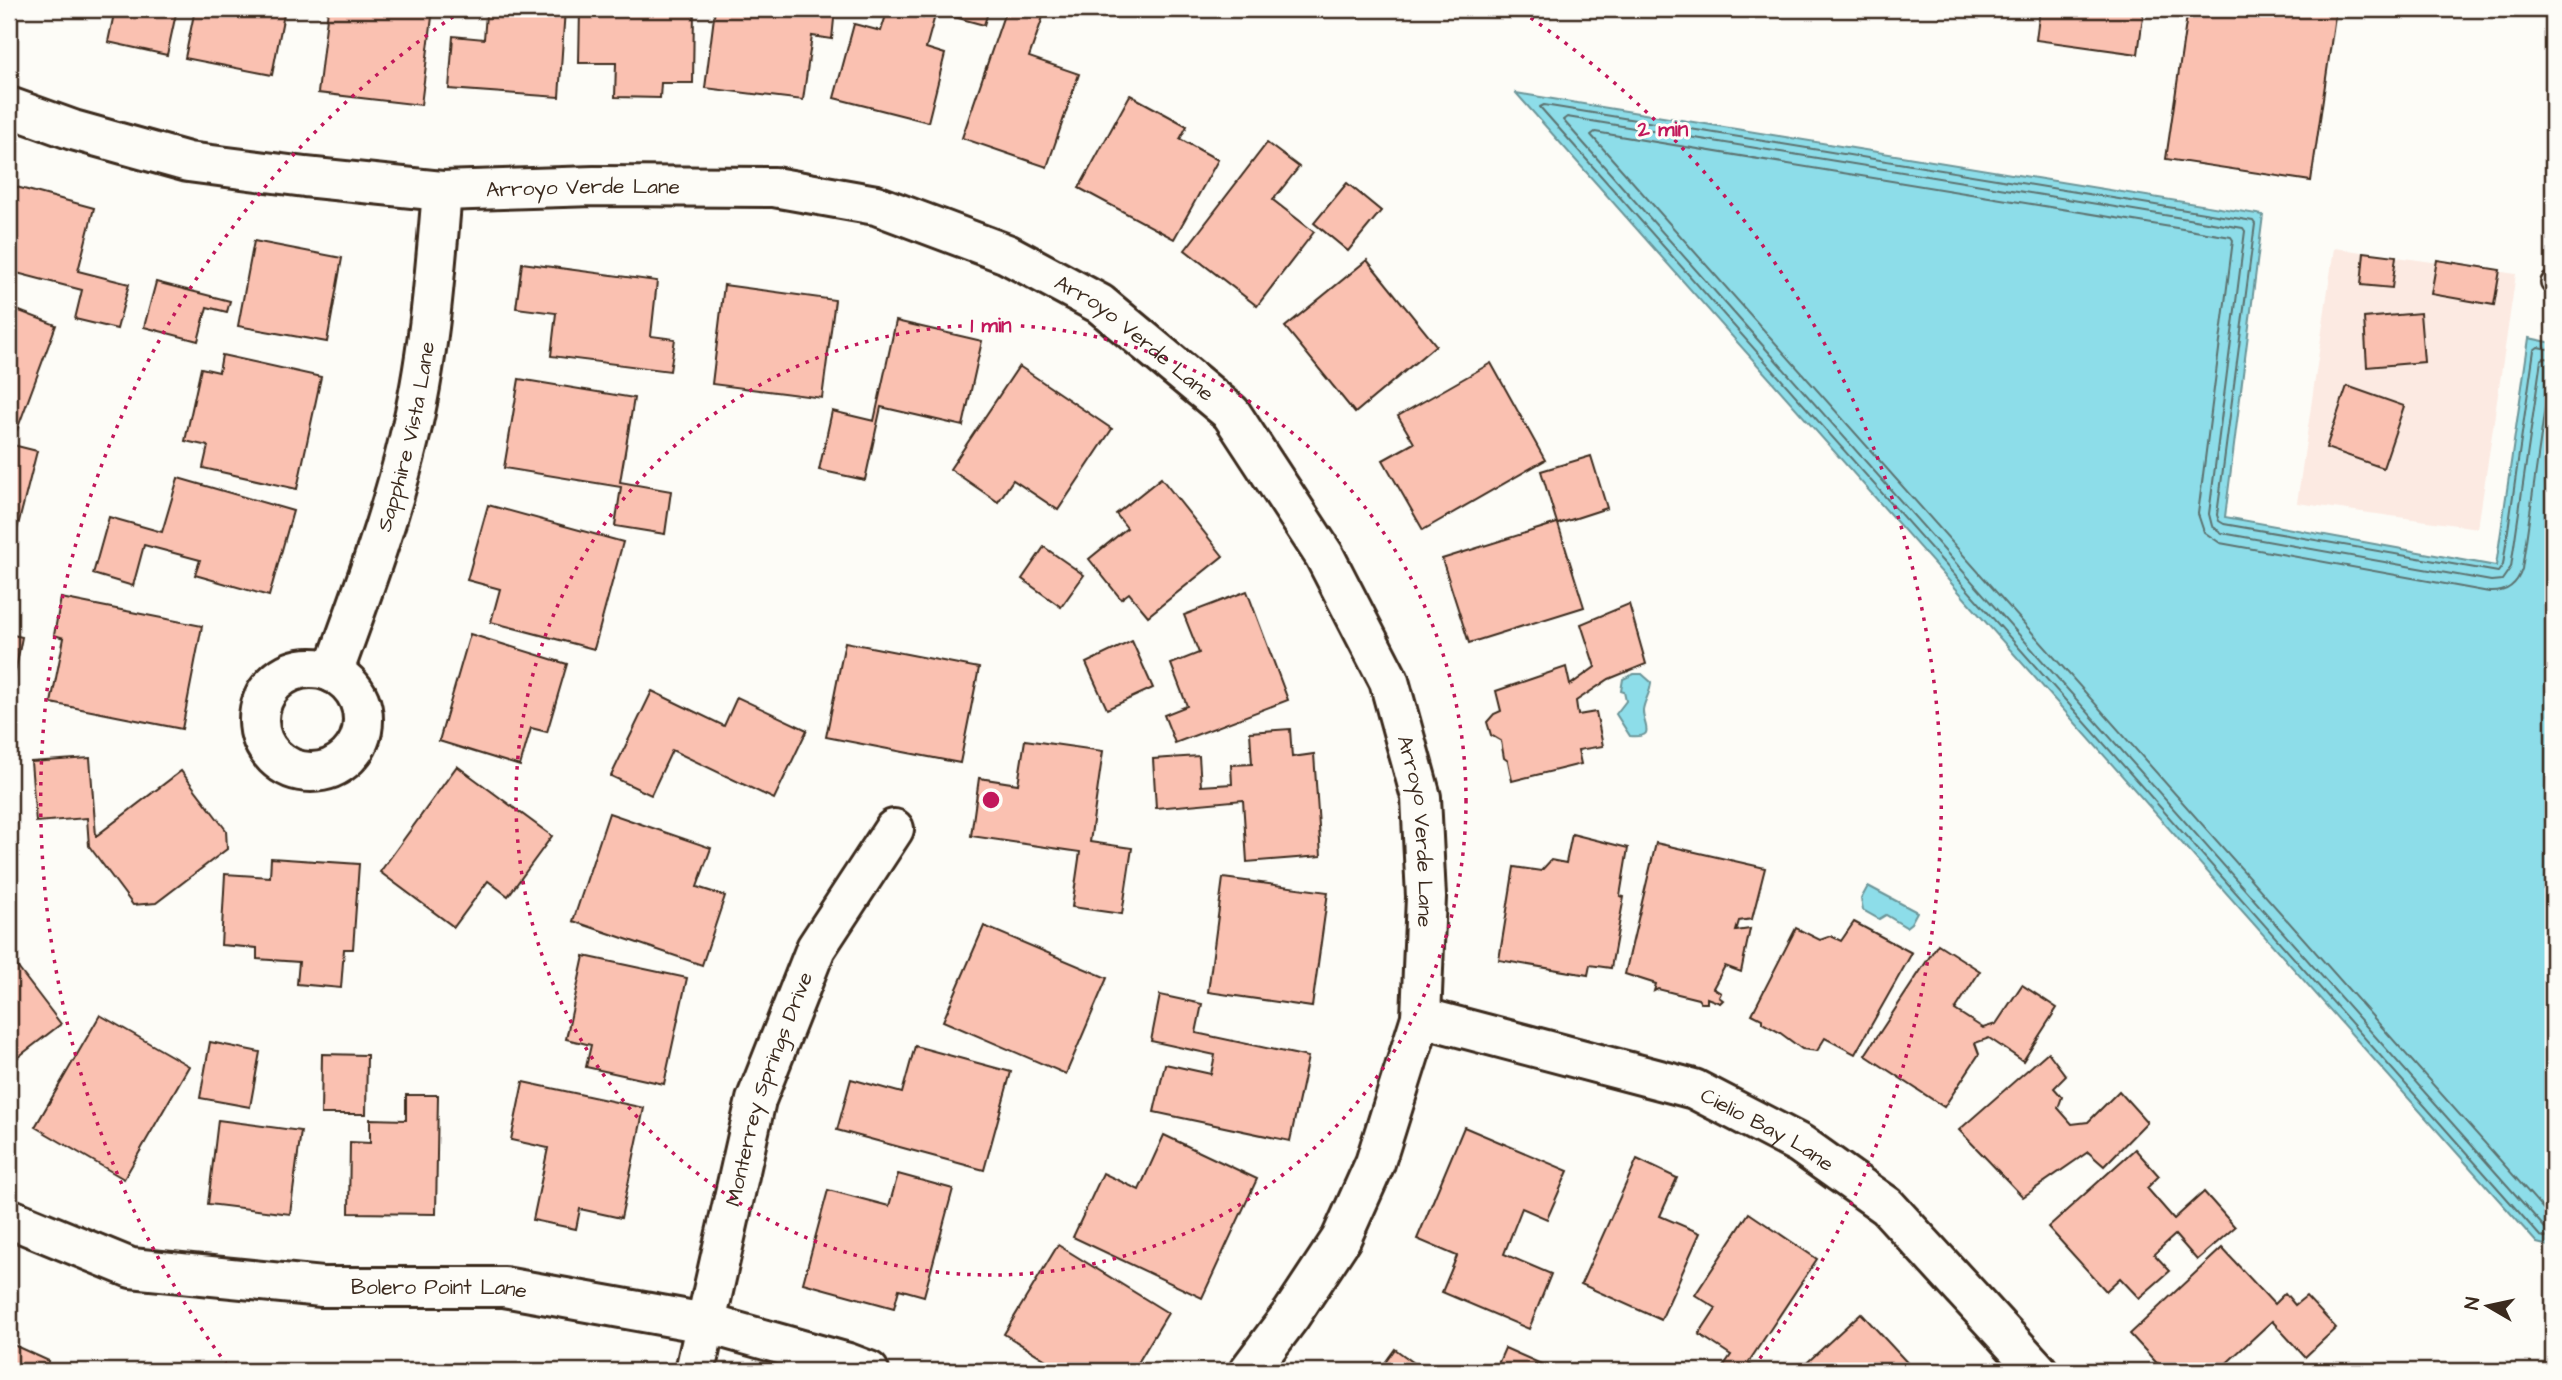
<svg xmlns="http://www.w3.org/2000/svg" width="2562" height="1380" viewBox="0 0 2562 1380" font-family="'Architects Daughter',sans-serif">
<style>
.built{fill:#fceae2}
.water{fill:#8ddde9;stroke:#6c9598;stroke-width:2}
.lines{fill:none;stroke-linecap:round;stroke-linejoin:round}
.shore{stroke:#5c726f;stroke-width:2}
.building{fill:#fac1b1;stroke:#3b2a1e;stroke-width:2}
.service-casing{stroke:#3b2a1e;stroke-width:26}
.minor-casing{stroke:#3b2a1e;stroke-width:44}
.service{stroke:#fdfcf7;stroke-width:21}
.minor{stroke:#fdfcf7;stroke-width:38}
.ring{fill:none;stroke:#c2185b;stroke-width:3.5;stroke-dasharray:3.5 7}
.labels{text-anchor:middle;dominant-baseline:central;stroke-width:6;stroke-linejoin:round;paint-order:stroke}
.street-label{font-size:21px;fill:#3b2a1e;stroke:#fdfcf7}
.centre{fill:#c2185b;stroke:#fdfcf7;stroke-width:3.5}
.ring-label{font-size:21px;text-anchor:middle;font-weight:bold;fill:#c2185b;stroke:#fdfcf7;stroke-width:6;stroke-linejoin:round;paint-order:stroke}
</style>
<rect width="100%" height="100%" fill="#fdfcf7"/>
<filter id="ink" filterUnits="userSpaceOnUse"><feTurbulence type="fractalNoise" baseFrequency=".0143" numOctaves="2"/><feDisplacementMap in="SourceGraphic" scale="14" xChannelSelector="R" yChannelSelector="G"/><feConvolveMatrix kernelMatrix="1 2 1 2 8 2 1 2 1" color-interpolation-filters="sRGB"/></filter>
<g filter="url(#ink)">
<path class="built" d="M2334,248L2516,274L2478,528L2297,503Z"/>
<g class="water">
<path d="M1516,93L2263,215L2225,517L2496,566L2529,338L2553,343V1247L2537,1243Z"/>
<path d="M1634,674H1642L1651,682C1651,693 1644,700 1643,710C1642,725 1658,738 1630,736L1616,714L1626,701L1624,692L1621,691L1623,679Z"/>
<path d="M1868,886L1917,912L1911,923L1906,927L1886,915L1879,919L1863,910L1861,899Z"/>
</g>
<g class="lines">
<g class="shore">
<path d="M2553,350L2538,347L2534,350L2503,565L2498,572L2224,524L2219,521L2217,515L2255,224L2253,221L1544,105L1540,107L2540,1236L2553,1239"/>
<path d="M2553,359L2544,358L2541,360L2511,567L2502,580L2491,581L2222,533L2212,526L2209,514L2245,231L2243,228L1567,117L1563,120L2545,1228L2553,1231"/>
<path d="M2553,369L2550,372L2522,569C2517,585 2506,593 2489,592L2220,543L2204,532L2198,514L2233,240L2231,237L1595,132L1591,135L2553,1220"/>
</g>
</g>
<g class="building">
<path d="M115,9H177L167,55L108,42Z"/>
<path d="M195,9H285L272,75L185,58Z"/>
<path d="M328,9H433L421,105L318,93Z"/>
<path d="M480,9H565L559,97L449,89L453,36L484,39L486,14L480,13Z"/>
<path d="M580,9H694L693,83H661L660,98L615,97L616,63H579Z"/>
<path d="M715,9H754L753,13L785,17L786,9H835L832,39L812,36L803,100L705,88Z"/>
<path d="M888,9L923,18L925,9H989L984,25L936,12L926,48L945,54L928,122L834,98L854,24L881,31Z"/>
<path d="M1006,9H1030L1044,14L1029,57L1079,74L1047,167L962,138Z"/>
<path d="M2040,9H2144L2138,54L2036,40Z"/>
<path d="M2188,9H2336L2311,181L2166,159Z"/>
<path d="M1130,95L1187,126L1180,139L1218,160L1174,239L1079,188Z"/>
<path d="M1267,143L1299,167L1273,200L1314,232L1257,306L1185,250Z"/>
<path d="M1347,183L1381,211L1348,251L1314,223Z"/>
<path d="M9,185L94,208L78,271L129,284L117,329L75,319L82,290L9,271Z"/>
<path d="M254,241L342,258L327,342L238,326Z"/>
<path d="M2364,252L2396,256L2392,288L2361,285Z"/>
<path d="M1367,260L1436,345L1355,413L1285,327Z"/>
<path d="M2437,260L2500,270L2494,305L2431,294Z"/>
<path d="M522,263L657,281L651,336L675,339L670,371L551,356L556,313L516,308Z"/>
<path d="M156,282L230,301L227,312L207,307L198,341L144,327Z"/>
<path d="M724,285L835,300L822,398L712,384Z"/>
<path d="M9,307L56,325L17,430L9,427Z"/>
<path d="M2420,313L2424,362L2367,367L2364,318Z"/>
<path d="M896,321L982,341L963,426L881,407L865,480L819,470L832,411L874,421Z"/>
<path d="M222,355L321,377L297,489L203,468L208,446L185,441L201,368L219,372Z"/>
<path d="M1491,363L1545,460L1423,530L1383,460L1414,443L1398,416Z"/>
<path d="M1019,366L1112,429L1058,510L1013,480L998,502L950,469Z"/>
<path d="M519,379L634,398L620,482L671,491L665,534L615,526L621,487L504,468Z"/>
<path d="M2347,386L2404,406L2383,468L2326,448Z"/>
<path d="M9,444L37,451L11,553L9,552Z"/>
<path d="M1591,456L1607,508L1558,524L1584,607L1469,643L1442,559L1557,523L1541,471Z"/>
<path d="M178,478L293,511L269,596L195,575L200,560L144,545L133,586L93,574L109,517L162,532Z"/>
<path d="M1161,478L1223,556L1148,616L1129,593L1121,599L1089,559L1127,528L1116,514Z"/>
<path d="M488,505L623,542L594,649L491,622L500,589L467,580Z"/>
<path d="M1044,547L1084,575L1061,607L1022,579Z"/>
<path d="M1247,591L1288,700L1175,743L1164,715L1187,706L1171,664L1199,653L1184,615Z"/>
<path d="M61,598L202,626L182,729L51,703L64,638L54,635Z"/>
<path d="M1629,604L1646,664L1609,679L1576,701L1578,715L1596,712L1603,746L1578,750L1581,764L1512,781L1508,761L1504,758L1501,741L1491,735L1487,722L1494,714L1501,711L1496,691L1566,667L1570,685L1595,667L1581,624Z"/>
<path d="M9,634L22,637L12,689L9,688Z"/>
<path d="M470,634L567,664L547,732L531,728L520,766L439,741Z"/>
<path d="M1132,641L1153,688L1107,709L1086,663Z"/>
<path d="M845,642L979,668L960,763L826,737Z"/>
<path d="M652,691L724,726L737,697L807,730L774,799L672,750L651,795L611,776Z"/>
<path d="M1290,729L1292,757L1314,754L1321,856L1247,862L1243,800L1156,808L1153,759L1199,756L1201,786L1232,784L1231,765L1252,764L1250,732Z"/>
<path d="M1025,740L1103,751L1090,842L1132,848L1122,914L1072,907L1080,852L971,836L979,778L1018,784Z"/>
<path d="M90,758L96,836L181,771L226,830L227,849L156,903L133,905L89,846L87,818L36,822L31,762Z"/>
<path d="M457,766L552,836L508,896L488,881L454,927L380,872Z"/>
<path d="M609,813L711,848L697,887L725,896L702,965L573,921Z"/>
<path d="M1572,834L1628,848L1620,896L1624,897L1611,968L1590,965L1588,975L1499,960L1514,867L1541,871L1551,860L1566,863Z"/>
<path d="M1656,843L1765,868L1752,919L1739,921L1736,931L1750,929L1741,972L1725,966L1713,988L1721,993L1719,997L1723,1000L1720,1003L1707,998V1003H1701L1698,999L1658,989L1654,991L1656,984L1625,974Z"/>
<path d="M271,858L359,864L353,949H344L341,988L297,984L299,962L257,959V948L221,945L225,874L270,877Z"/>
<path d="M1223,878L1328,892L1312,1007L1208,992Z"/>
<path d="M1854,922L1912,953L1855,1054L1825,1038L1817,1051L1802,1049L1779,1032L1762,1023V1019L1752,1014L1796,928L1820,940L1831,936L1841,941Z"/>
<path d="M984,926L1107,978L1066,1074L943,1021Z"/>
<path d="M1938,944L1980,971L1955,1010L1983,1028L1996,1024L2022,985L2057,1008L2023,1061L1989,1038L1975,1043L1979,1054L1944,1107L1865,1055Z"/>
<path d="M9,956L61,1024L9,1064Z"/>
<path d="M584,956L687,978L664,1084L586,1067L591,1045L566,1039Z"/>
<path d="M1160,995L1202,1004L1196,1033L1308,1057L1290,1141L1154,1112L1165,1064L1211,1074L1215,1055L1151,1041Z"/>
<path d="M100,1015L189,1066L124,1179L35,1127Z"/>
<path d="M210,1042L260,1052L250,1107L200,1098Z"/>
<path d="M915,1046L1011,1072L984,1170L837,1130L851,1079L902,1093Z"/>
<path d="M2048,1052L2066,1076L2054,1088L2062,1097L2058,1108L2072,1124L2088,1122L2119,1091L2147,1122L2104,1166L2088,1152L2023,1197L1959,1130Z"/>
<path d="M322,1054L367,1055L366,1114H321Z"/>
<path d="M523,1082L644,1108L621,1218L580,1209L576,1229L533,1220L548,1148L511,1140Z"/>
<path d="M406,1095H438L436,1214L349,1213L350,1142L370,1143V1119L406,1120Z"/>
<path d="M218,1120L301,1131L290,1214L208,1204Z"/>
<path d="M1464,1127L1568,1171L1547,1219L1522,1208L1504,1254L1551,1274L1529,1329L1442,1292L1457,1256L1417,1239Z"/>
<path d="M1164,1135L1257,1179L1202,1298L1073,1237L1103,1173L1139,1190Z"/>
<path d="M2135,1149L2159,1176L2147,1188L2174,1219L2204,1192L2235,1227L2197,1260L2175,1235L2154,1254L2170,1271L2139,1298L2120,1278L2106,1291L2048,1227Z"/>
<path d="M1637,1159L1677,1178L1660,1216L1700,1233L1661,1320L1581,1284Z"/>
<path d="M898,1174L953,1189L924,1296L899,1289L894,1308L803,1283L828,1190L889,1206Z"/>
<path d="M1749,1213L1817,1259L1748,1363L1759,1371H1720L1731,1355L1699,1334L1716,1308L1695,1295Z"/>
<path d="M1058,1245L1168,1313L1133,1371H1064L1004,1334Z"/>
<path d="M2222,1248L2274,1304L2285,1293L2295,1305L2306,1296L2336,1328L2305,1357L2272,1321L2218,1371H2164L2130,1334Z"/>
<path d="M1861,1313L1915,1371H1800L1799,1370Z"/>
<path d="M9,1343L49,1361L44,1371H9Z"/>
<path d="M1505,1348L1557,1371H1495Z"/>
<path d="M1395,1349L1425,1371H1379Z"/>
</g>
<g class="lines">
<defs>
<path id="service" d="M2552,283H2553"/>
<g id="minor">
<path id="s1" d="M9,107L73,130L188,162L305,177L442,191L594,186L774,187L876,205L1007,254L1100,304L1231,413L1324,555L1389,681L1421,797L1426,897L1421,1017L1375,1163L1341,1239L1291,1315L1249,1371"/>
<circle cx="311" cy="720" r="52"/>
<path id="s2" d="M333,673C361,596 390,519 409,439C429,358 435,274 442,191"/>
<path id="s3" d="M1421,1017L1694,1089L1800,1144L1887,1206L2038,1371"/>
<path id="s4" d="M9,1218L131,1268L322,1287H504L705,1323L848,1363L869,1371"/>
<path id="s5" d="M695,1371L756,1100L816,948L894,829"/>
</g>
</defs>
<use href="#service" class="service-casing"/>
<use href="#minor" class="minor-casing"/>
<use href="#service" class="service"/>
<use href="#minor" class="minor"/>
</g>
</g>
<g class="ring">
<circle cx="991" cy="800" r="475"/>
<path d="M227 1365A950 950 0 0 1 460 12M1522 12A950 950 0 0 1 1755 1365"/>
</g>
<g class="labels">
<g class="street-label">
<text stroke="none"><textPath href="#s1" startOffset="584">Arroyo Verde Lane</textPath></text>
<text stroke="none"><textPath href="#s1" startOffset="1172">Arroyo Verde Lane</textPath></text>
<text stroke="none"><textPath href="#s2" startOffset="248">Sapphire Vista Lane</textPath></text>
<text stroke="none"><textPath href="#s1" startOffset="1760">Arroyo Verde Lane</textPath></text>
<text stroke="none"><textPath href="#s5" startOffset="292">Monterrey Springs Drive</textPath></text>
<text stroke="none"><textPath href="#s3" startOffset="366">Cielio Bay Lane</textPath></text>
<text stroke="none"><textPath href="#s4" startOffset="441">Bolero Point Lane</textPath></text>
</g>
</g>
<circle cx="991" cy="800" r="10" class="centre"/>
<g class="ring-label">
<text x="1663" y="136">2 min</text>
<text x="991" y="332">1 min</text>
</g>
<rect width="2562" height="1380" fill="none" stroke="#fdfcf7" stroke-width="35"/>
<rect x="18" y="18" width="2527" height="1345" fill="none" stroke="#3b2a1e" stroke-width="2.5" filter="url(#ink)"/>
<g transform="translate(2488 1306) rotate(279)" stroke="#fdfcf7" stroke-width="5" paint-order="stroke">
<path d="M0-5L12 26L0 18L-12 26Z" fill="#3b2a1e"/>
<text y="-10" font-size="19" font-weight="bold" text-anchor="middle" fill="#3b2a1e">N</text>
</g>
</svg>
